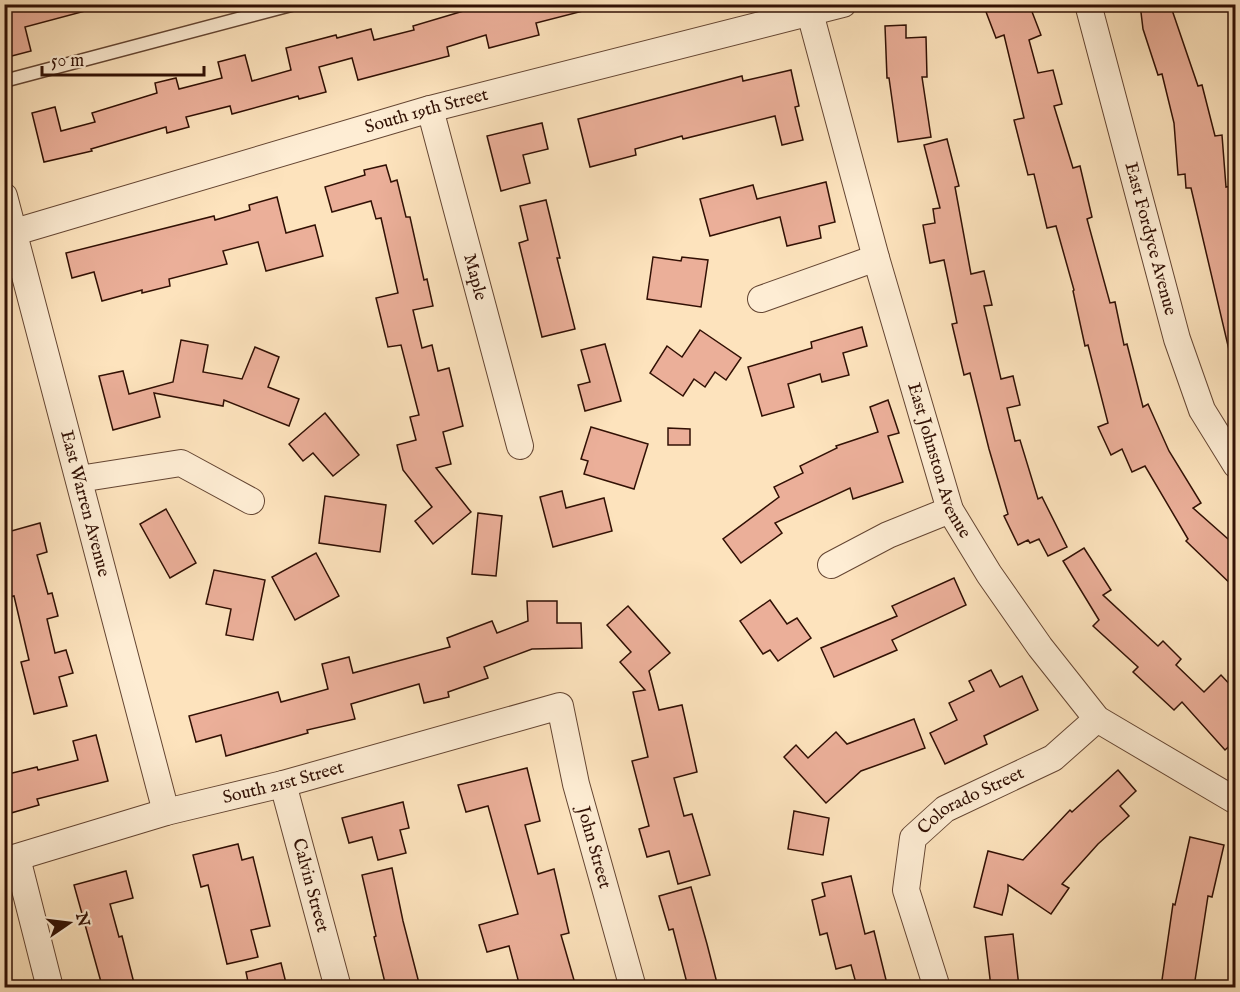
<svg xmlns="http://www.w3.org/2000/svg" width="1240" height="992" viewBox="0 0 1240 992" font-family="'IM FELL English',serif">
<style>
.building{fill:#ebaf99;stroke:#311004;stroke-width:1.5}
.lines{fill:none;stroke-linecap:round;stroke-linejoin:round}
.lane-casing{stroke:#644532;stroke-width:15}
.street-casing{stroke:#644532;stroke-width:28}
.lane{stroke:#feedd4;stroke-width:12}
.street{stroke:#feedd4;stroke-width:26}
.labels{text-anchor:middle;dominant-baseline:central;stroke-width:5;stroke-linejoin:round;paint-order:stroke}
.street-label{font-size:18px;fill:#311004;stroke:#feedd4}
</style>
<rect width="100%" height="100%" fill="#fde3bd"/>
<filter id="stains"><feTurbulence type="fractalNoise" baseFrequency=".00333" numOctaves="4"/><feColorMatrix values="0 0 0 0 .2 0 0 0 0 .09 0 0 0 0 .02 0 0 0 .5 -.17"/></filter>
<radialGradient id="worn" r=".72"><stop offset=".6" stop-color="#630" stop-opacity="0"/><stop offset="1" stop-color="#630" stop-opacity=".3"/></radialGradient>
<g class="building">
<path d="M4,4H88L89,10L25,27L31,51L4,58Z"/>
<path d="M487,4H508L509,8L524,4H582L583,11L536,23L539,35L489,48L486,35L447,47L449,56L358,80L352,58L319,67L326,92L299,99L298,96L232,114L230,106L186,117L189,127L167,133L166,127L91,149L92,151L44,162L32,113L55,107L61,131L95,122L92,113L157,93L155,83L176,78L179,89L222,78L218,62L245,55L252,81L291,70L286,48L336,35L337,38L371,29L374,40L414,30L413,26Z"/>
<path d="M983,4H1029L1041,35L1029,40L1038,73L1053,70L1062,104L1054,106L1073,168L1080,166L1092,217L1087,219L1110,303L1115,302L1124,345L1127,344L1143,407L1148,404L1169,451L1201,503L1193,508L1236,546V589L1186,541L1188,539L1145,466L1132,472L1122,449L1111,455L1098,427L1108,423L1088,345L1085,346L1073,291L1074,290L1056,226L1047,228L1034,174L1028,175L1014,120L1024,118L1004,35L996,38Z"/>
<path d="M1140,4H1170L1198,86L1202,85L1215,136L1222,135L1226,187L1236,185V349L1229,350L1191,188H1186L1185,174L1178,175L1174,123L1162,74L1158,75L1143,29Z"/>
<path d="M906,25V38L926,37L927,77H922L931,137L898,142L889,78H887L885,26Z"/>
<path d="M791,70L799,106L795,107L803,140L782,145L775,116L683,139L682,136L635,149L636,155L590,167L578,119L742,76L743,81Z"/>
<path d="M542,123L548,149L523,155L530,183L501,191L487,136Z"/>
<path d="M947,139L959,186L955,187L971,274L984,271L992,305L984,306L1001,379L1013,376L1020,405L1007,408L1015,441L1020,440L1038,499L1042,497L1067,547L1048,556L1039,539L1030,543L1028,540L1018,545L1004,516L1008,514L989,449L970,373L964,375L952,324L957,323L944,260L930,263L923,225L935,223L933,209L940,208L924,145Z"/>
<path d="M386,165L391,182L397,180L406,217H410L424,280L427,279L433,306L413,310L422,348L432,345L438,371L449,368L463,426L443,432L451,464L436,468L471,512L433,544L415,521L432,507L403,470L397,445L416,440L410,417L419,415L401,345L388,347L376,298L398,293L381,218L376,219L371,201L332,212L325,187L365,175L364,170Z"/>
<path d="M826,182L835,222L819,226L821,238L787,246L780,217L710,236L700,199L753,185L757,199Z"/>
<path d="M277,197L286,233L315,225L323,256L266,271L258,242L223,251L227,264L169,279L170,286L142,293V290L102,301L94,272L72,278L66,253L214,216L215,220L250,210L249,205Z"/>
<path d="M546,200L560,258H557L575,329L542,337L519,243L528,240L520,206Z"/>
<path d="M653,257L681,261L682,257L708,260L701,307L647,299Z"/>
<path d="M862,327L867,346L843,353L849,375L822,382L820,374L788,384L794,407L762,416L748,367L812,348L811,342Z"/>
<path d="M700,330L741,358L726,380L715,372L705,387L694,379L683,396L650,373L667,346L682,357Z"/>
<path d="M181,340L208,345L203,372L242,379L255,347L279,357L268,387L299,399L289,426L224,400L223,406L154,393L160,417L113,430L99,376L123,371L129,394L173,382Z"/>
<path d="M605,344L621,401L585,411L578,385L590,382L581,350Z"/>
<path d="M888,400L899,433L888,436L903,482L853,499L850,488L775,523L782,533L741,563L723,539L779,497L774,487L803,473L800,466L837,448L836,446L878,432L870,407Z"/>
<path d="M325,413L359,455L333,476L313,453L303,461L289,444Z"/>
<path d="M591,427L648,444L634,489L584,474L588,461L581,459Z"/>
<path d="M668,428L690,429V445H668Z"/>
<path d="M562,491L566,508L604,498L612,531L553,547L540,497Z"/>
<path d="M325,496L386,505L380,552L319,543Z"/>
<path d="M166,509L196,563L170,578L140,524Z"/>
<path d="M478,513L502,516L496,576L472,574Z"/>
<path d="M40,523L47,552L37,555L48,594L52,593L58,616L47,619L55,653L66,650L73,673L59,677L67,706L34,714L21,662L29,660L14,596L4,598V533Z"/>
<path d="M1084,548L1111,590L1103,595L1158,646L1163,641L1181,659L1176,665L1204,692L1221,675L1236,691V740L1225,750L1182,702L1174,710L1133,672L1138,667L1093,626L1099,620L1063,561Z"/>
<path d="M316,553L339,596L295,620L272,577Z"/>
<path d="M214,570L265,580L253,640L226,635L231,609L206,604Z"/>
<path d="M954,578L966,605L892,640L897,650L834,677L821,648L897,616L892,606Z"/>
<path d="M770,600L787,624L797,618L811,638L778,661L770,650L763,654L740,621Z"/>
<path d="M527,601H557V623H581L582,648L532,649L484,667L488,678L448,692L449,697L424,703L419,684L351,704L355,719L307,730L308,733L226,756L221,735L196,742L189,716L278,692L281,702L328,689L322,664L349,657L353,673L450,647L447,638L492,621L497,633L528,621Z"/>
<path d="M628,606L670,653L649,671L659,710L682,705L697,772L674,778L684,816L692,814L710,875L678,884L669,851L647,857L639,829L649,826L632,761L648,757L633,692L645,690L620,662L631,652L607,625Z"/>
<path d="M991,670L1000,687L1022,676L1038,710L984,736L987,744L945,764L930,733L957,720L949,703L974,691L969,681Z"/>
<path d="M914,719L925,748L861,771L826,803L784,757L796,745L808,758L836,732L847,744Z"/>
<path d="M96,735L108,781L37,799L39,805L11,813L9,807L4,808V775L37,767L38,770L78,760L73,741Z"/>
<path d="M527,768L540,821L525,825L538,874L554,869L569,933L561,935L576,987H520L509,946L487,952L479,925L518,914L488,806L466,812L458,785Z"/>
<path d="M1118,770L1136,791L1120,806L1129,816L1098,844L1062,884L1069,888L1051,914L1008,885V891L1002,915L974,907L988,851L1023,860L1070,810L1072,812Z"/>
<path d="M403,802L409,828L400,830L406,853L378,860L372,837L349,843L342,818Z"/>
<path d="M794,811L829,818L823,855L788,849Z"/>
<path d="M1190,837L1224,845L1212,897L1208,896L1194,987H1161L1173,904L1175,905Z"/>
<path d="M238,844L242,860L253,857L270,926L251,930L258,957L227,964L208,885L201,887L193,855Z"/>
<path d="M392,868L403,921L420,987H386L374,937L376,936L362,875Z"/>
<path d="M126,871L133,898L110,904L119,937L122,936L135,987H106L104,981L101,982L74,885Z"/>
<path d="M851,876L865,934L874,931L887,984L873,987H857L851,965L836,969L827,933L820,935L812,900L825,896L822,883Z"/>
<path d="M691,887L707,944L718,987H688L673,929L669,930L659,896Z"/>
<path d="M1013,934L1019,987H991L985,937Z"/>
<path d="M281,963L287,987H249L246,972Z"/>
</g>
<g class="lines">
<defs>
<path id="lane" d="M4,81L295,4"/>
<g id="street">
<path id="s1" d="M1088,4L1177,339L1202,410L1236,465"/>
<path id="s2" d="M810,13L876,258L950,510L989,574L1040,647L1097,719L1236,801"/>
<path id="s3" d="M430,109L520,446"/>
<path id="s4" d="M4,196L166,812"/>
<path id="s5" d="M15,232L430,109L843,4"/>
<path d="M761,299L876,258"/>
<path d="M79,479L181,463L251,501"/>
<path d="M831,565L888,535L950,510"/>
<path id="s6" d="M283,784L338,988"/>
<path d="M17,858L50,988"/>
<path id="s7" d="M4,861L166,812L283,784L560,706L576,784L633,988"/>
<path id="s8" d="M937,988L906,890L913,838L945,809L1053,758L1097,719"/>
</g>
</defs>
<use href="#lane" class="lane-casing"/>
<use href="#street" class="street-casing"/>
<use href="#lane" class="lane"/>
<use href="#street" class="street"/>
</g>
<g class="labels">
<g class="street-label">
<text stroke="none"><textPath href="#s5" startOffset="429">South 19th Street</textPath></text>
<text stroke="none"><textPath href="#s1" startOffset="243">East Fordyce Avenue</textPath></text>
<text stroke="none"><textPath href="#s3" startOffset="174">Maple</textPath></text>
<text stroke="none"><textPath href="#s2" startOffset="466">East Johnston Avenue</textPath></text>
<text stroke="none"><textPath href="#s4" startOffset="318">East Warren Avenue</textPath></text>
<text stroke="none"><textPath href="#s7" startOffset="290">South 21st Street</textPath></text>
<text stroke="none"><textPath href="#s8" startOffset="225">Colorado Street</textPath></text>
<text stroke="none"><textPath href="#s7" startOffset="723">John Street</textPath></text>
<text stroke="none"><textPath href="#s6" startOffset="105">Calvin Street</textPath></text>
</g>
</g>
<rect width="1240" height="992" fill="none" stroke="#fde3bd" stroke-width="24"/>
<rect x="6" y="6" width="1228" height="980" fill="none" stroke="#311004" stroke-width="3"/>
<rect x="12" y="12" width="1216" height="968" fill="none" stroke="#311004" stroke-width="1.5"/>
<g transform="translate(69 923) rotate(76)" stroke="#feedd4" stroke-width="4.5" paint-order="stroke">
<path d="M0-4.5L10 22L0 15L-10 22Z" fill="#311004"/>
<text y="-9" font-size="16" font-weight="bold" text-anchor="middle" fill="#311004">N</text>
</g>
<path d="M42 66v9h162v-9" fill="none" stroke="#311004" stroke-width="3"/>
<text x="51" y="66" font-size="18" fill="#311004" stroke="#feedd4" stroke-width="4.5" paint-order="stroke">50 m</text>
<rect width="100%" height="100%" filter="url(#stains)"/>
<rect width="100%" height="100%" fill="url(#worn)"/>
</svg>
